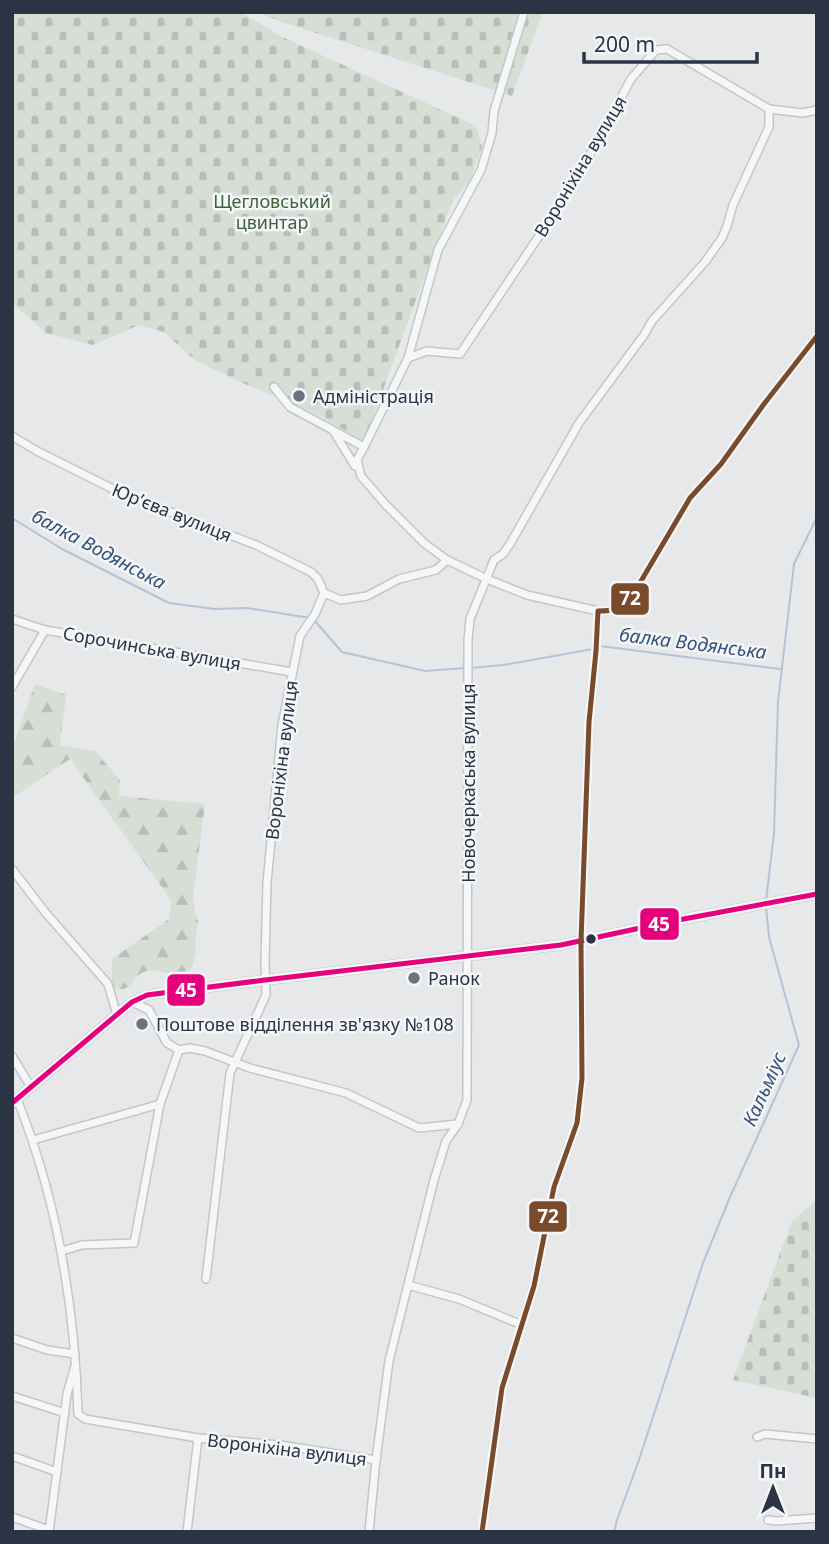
<svg xmlns="http://www.w3.org/2000/svg" width="829" height="1544" viewBox="0 0 829 1544" font-family="'Noto Sans',sans-serif">
<style>
.forest{fill:url(#forest-firs)}
.cemetery{fill:url(#cemetery-stones)}
.lines{fill:none;stroke-linecap:round;stroke-linejoin:round}
.stream{stroke:#b4c4d5;stroke-width:2}
.minor-casing{stroke:#c4c6c8;stroke-width:10}
.tertiary-casing{stroke:#c4c6c8;stroke-width:11}
.minor{stroke:#f5f6f7;stroke-width:7}
.tertiary{stroke:#f5f6f7;stroke-width:9}
.bus-1-casing{stroke:#f4f6f9;stroke-width:10}
.bus-2-casing{stroke:#f4f6f9;stroke-width:10}
.bus-1{stroke:#e5007d;stroke-width:5}
.bus-2{stroke:#7a4b2a;stroke-width:5}
.poi-dot{fill:#6c737f;stroke:#f4f6f9;stroke-width:2.5}
.bus-dot{fill:#2b3445;stroke:#f4f6f9;stroke-width:2.5}
.labels{text-anchor:middle;dominant-baseline:central;stroke-width:5;stroke-linejoin:round;paint-order:stroke}
.street-label{font-size:18px;fill:#2b3445;stroke:#f4f6f9}
.park-label{font-size:18px;fill:#3f6138;stroke:#f4f6f9}
.poi-label{font-size:18px;fill:#2b3445;stroke:#f4f6f9;text-anchor:start}
.water-label{font-size:19px;font-style:italic;fill:#34527a;stroke:#f4f6f9}
.line-badge{stroke:#f4f6f9;stroke-width:2.5}
.badge-label{font-size:19px;text-anchor:middle;font-weight:bold;fill:#fff}
</style>
<defs>
<pattern id="forest-firs" width="22" height="20" patternUnits="userSpaceOnUse" patternTransform="scale(1.75)"><rect width="22" height="20" fill="#d6ded6"/><path d="M5 1l3.5 6h-7zM16 11l3.5 6h-7z" fill="#b8bfb9"/></pattern>
<pattern id="cemetery-stones" width="16" height="16" patternUnits="userSpaceOnUse" patternTransform="scale(1.75)"><rect width="16" height="16" fill="#d6ded6"/><path d="M2 7V4a2 2 0 0 1 4 0v3zM10 15v-3a2 2 0 0 1 4 0v3z" fill="#b8bfb9"/></pattern>
</defs>
<rect width="100%" height="100%" fill="#e6e8ea"/>
<path class="forest" d="M35,684L66,695L60,745L95,751L120,780L119,796L205,804L193,897L194,908L198,921L195,943L196,953L192,968C175,980 165,969 147,971C132,974 133,994 114,988L112,984V959L169,919L171,900L70,759L12,798V749Z"/>
<g class="cemetery">
<path d="M12,12H241L280,36L476,126L482,147L469,182L453,200L364,441L311,411L245,384L196,361L164,332L139,325L93,345L46,333L12,303Z"/>
<path d="M257,12H543L512,96L282,22Z"/>
<path d="M817,1200V1398L733,1380L792,1221Z"/>
</g>
<g class="lines">
<g class="stream">
<path d="M12,518L62,549L169,603L215,609L247,608L310,618"/>
<path d="M315,621L342,652L425,671L465,668"/>
<path d="M598,647L600,646L780,669"/>
<path d="M470,668L504,665L593,649"/>
<path d="M766,901L774,833L778,702L794,564L817,517"/>
<path d="M614,1532L617,1520L639,1460L703,1263L730,1197L799,1045L769,937L766,907"/>
</g>
<defs>
<g id="minor">
<path d="M408,358L427,351L460,354L549,221L594,148L631,79L656,50L667,49L769,109L803,113L817,110"/>
<path d="M274,387L290,407L364,447L357,460L361,476L386,505L424,543L447,560L487,579L527,595L598,611"/>
<path d="M334,432L355,466"/>
<path d="M12,436L37,451L121,493L256,545L311,572L318,579L324,593"/>
<path d="M364,447L408,358L438,250L481,170L492,133L494,111L524,12"/>
<path d="M12,619L45,630L292,672"/>
<path d="M12,687L45,630"/>
<path d="M12,869L45,912L108,984L117,1015"/>
<path d="M132,1002L149,1010L167,1043L179,1050L190,1048L205,1051L250,1068L346,1093L419,1128L458,1124"/>
<path d="M12,1056L31,1087"/>
<path d="M17,1099C57,1199 75,1306 78,1414L85,1419L198,1438L280,1445L376,1460"/>
<path d="M33,1140L160,1104"/>
<path d="M62,1251L82,1245L134,1243L160,1104L179,1050"/>
<path d="M206,1279L230,1073L266,995L265,961L267,883L282,725L300,636L315,614L324,593L341,600L367,596L399,579L436,570L447,560"/>
<path d="M408,1285L459,1299L522,1325"/>
<path d="M12,1338L47,1350L75,1354"/>
<path d="M12,1396L65,1413"/>
<path d="M757,1437L765,1434L817,1439"/>
<path d="M12,1456L57,1472"/>
<path d="M12,1517L49,1530"/>
<path d="M768,1520L776,1521L817,1518"/>
<path d="M49,1532L67,1394L75,1366"/>
<path d="M187,1532L198,1438"/>
<path d="M369,1532L376,1460L389,1361L434,1180L446,1141L458,1124L467,1100L468,640L470,619L494,560L503,554L510,544L579,423L644,335L652,321L705,262L722,238L727,226L733,205L769,127V109"/>
<path d="M482,1532L502,1388L534,1286L554,1187L577,1123L582,1078L581,941L589,722L596,651L598,611C614,611 619,609 631,598L690,498L721,464L764,404L817,336"/>
</g>
<path id="tertiary" d="M12,1103L132,1002L147,995L265,980L561,945L673,921L817,894"/>
</defs>
<use href="#minor" class="minor-casing"/>
<use href="#tertiary" class="tertiary-casing"/>
<use href="#minor" class="minor"/>
<use href="#tertiary" class="tertiary"/>
<defs>
<path id="bus-1" d="M12,1103L132,1002L147,995L265,980L561,945L673,921L817,894"/>
<path id="bus-2" d="M482,1532L502,1388L534,1286L554,1187L577,1123L582,1078L581,941L589,722L596,651L598,611C614,611 619,609 631,598L690,498L721,464L764,404L817,336"/>
</defs>
<use href="#bus-1" class="bus-1-casing"/>
<use href="#bus-2" class="bus-2-casing"/>
<use href="#bus-1" class="bus-1"/>
<use href="#bus-2" class="bus-2"/>
</g>
<g class="poi-dot">
<circle cx="299" cy="396" r="7"/>
<circle cx="414" cy="978" r="7"/>
<circle cx="142" cy="1024" r="7"/>
</g>
<circle class="bus-dot" cx="591" cy="939" r="6"/>
<g class="labels">
<g class="street-label">
<text transform="translate(580 166) rotate(-59)">Вороніхіна вулиця</text>
<text transform="translate(172 512) rotate(22)">Юр’єва вулиця</text>
<text transform="translate(152 648) rotate(10)">Сорочинська вулиця</text>
<text transform="translate(281 760) rotate(-83)">Вороніхіна вулиця</text>
<text transform="translate(468 783) rotate(-90)">Новочеркаська вулиця</text>
<text transform="translate(287 1449) rotate(7)">Вороніхіна вулиця</text>
</g>
<g class="park-label">
<text x="272" y="201">Щегловський<tspan x="272" dy="21">цвинтар</tspan></text>
</g>
<g class="poi-label">
<text x="313" y="396">Адміністрація</text>
<text x="428" y="978">Ранок</text>
<text x="156" y="1024">Поштове відділення зв'язку №108</text>
</g>
<g class="water-label">
<text transform="translate(99 549) rotate(28)">балка Водянська</text>
<text transform="translate(693 643) rotate(7)">балка Водянська</text>
<text transform="translate(764 1089) rotate(-66)">Кальміус</text>
</g>
</g>
<g class="line-badge">
<rect x="610" y="582" width="40" height="34" rx="7" fill="#7a4b2a"/>
<rect x="639" y="907" width="41" height="34" rx="7" fill="#e5007d"/>
<rect x="166" y="973" width="40" height="34" rx="7" fill="#e5007d"/>
<rect x="528" y="1200" width="40" height="33" rx="7" fill="#7a4b2a"/>
</g>
<g class="badge-label">
<text x="630" y="605">72</text>
<text x="659" y="931">45</text>
<text x="186" y="997">45</text>
<text x="548" y="1223">72</text>
</g>
<rect width="829" height="1544" fill="none" stroke="#2b3445" stroke-width="28"/>
<g transform="translate(773 1488)" stroke="#f4f6f9" stroke-width="5" paint-order="stroke">
<path d="M0-5L12 26L0 18L-12 26Z" fill="#2b3445"/>
<text y="-10" font-size="19" font-weight="bold" text-anchor="middle" fill="#2b3445">Пн</text>
</g>
<path d="M584 52v10h173v-10" fill="none" stroke="#2b3445" stroke-width="3.5"/>
<text x="594" y="52" font-size="21" fill="#2b3445" stroke="#f4f6f9" stroke-width="5" paint-order="stroke">200 m</text>
</svg>
